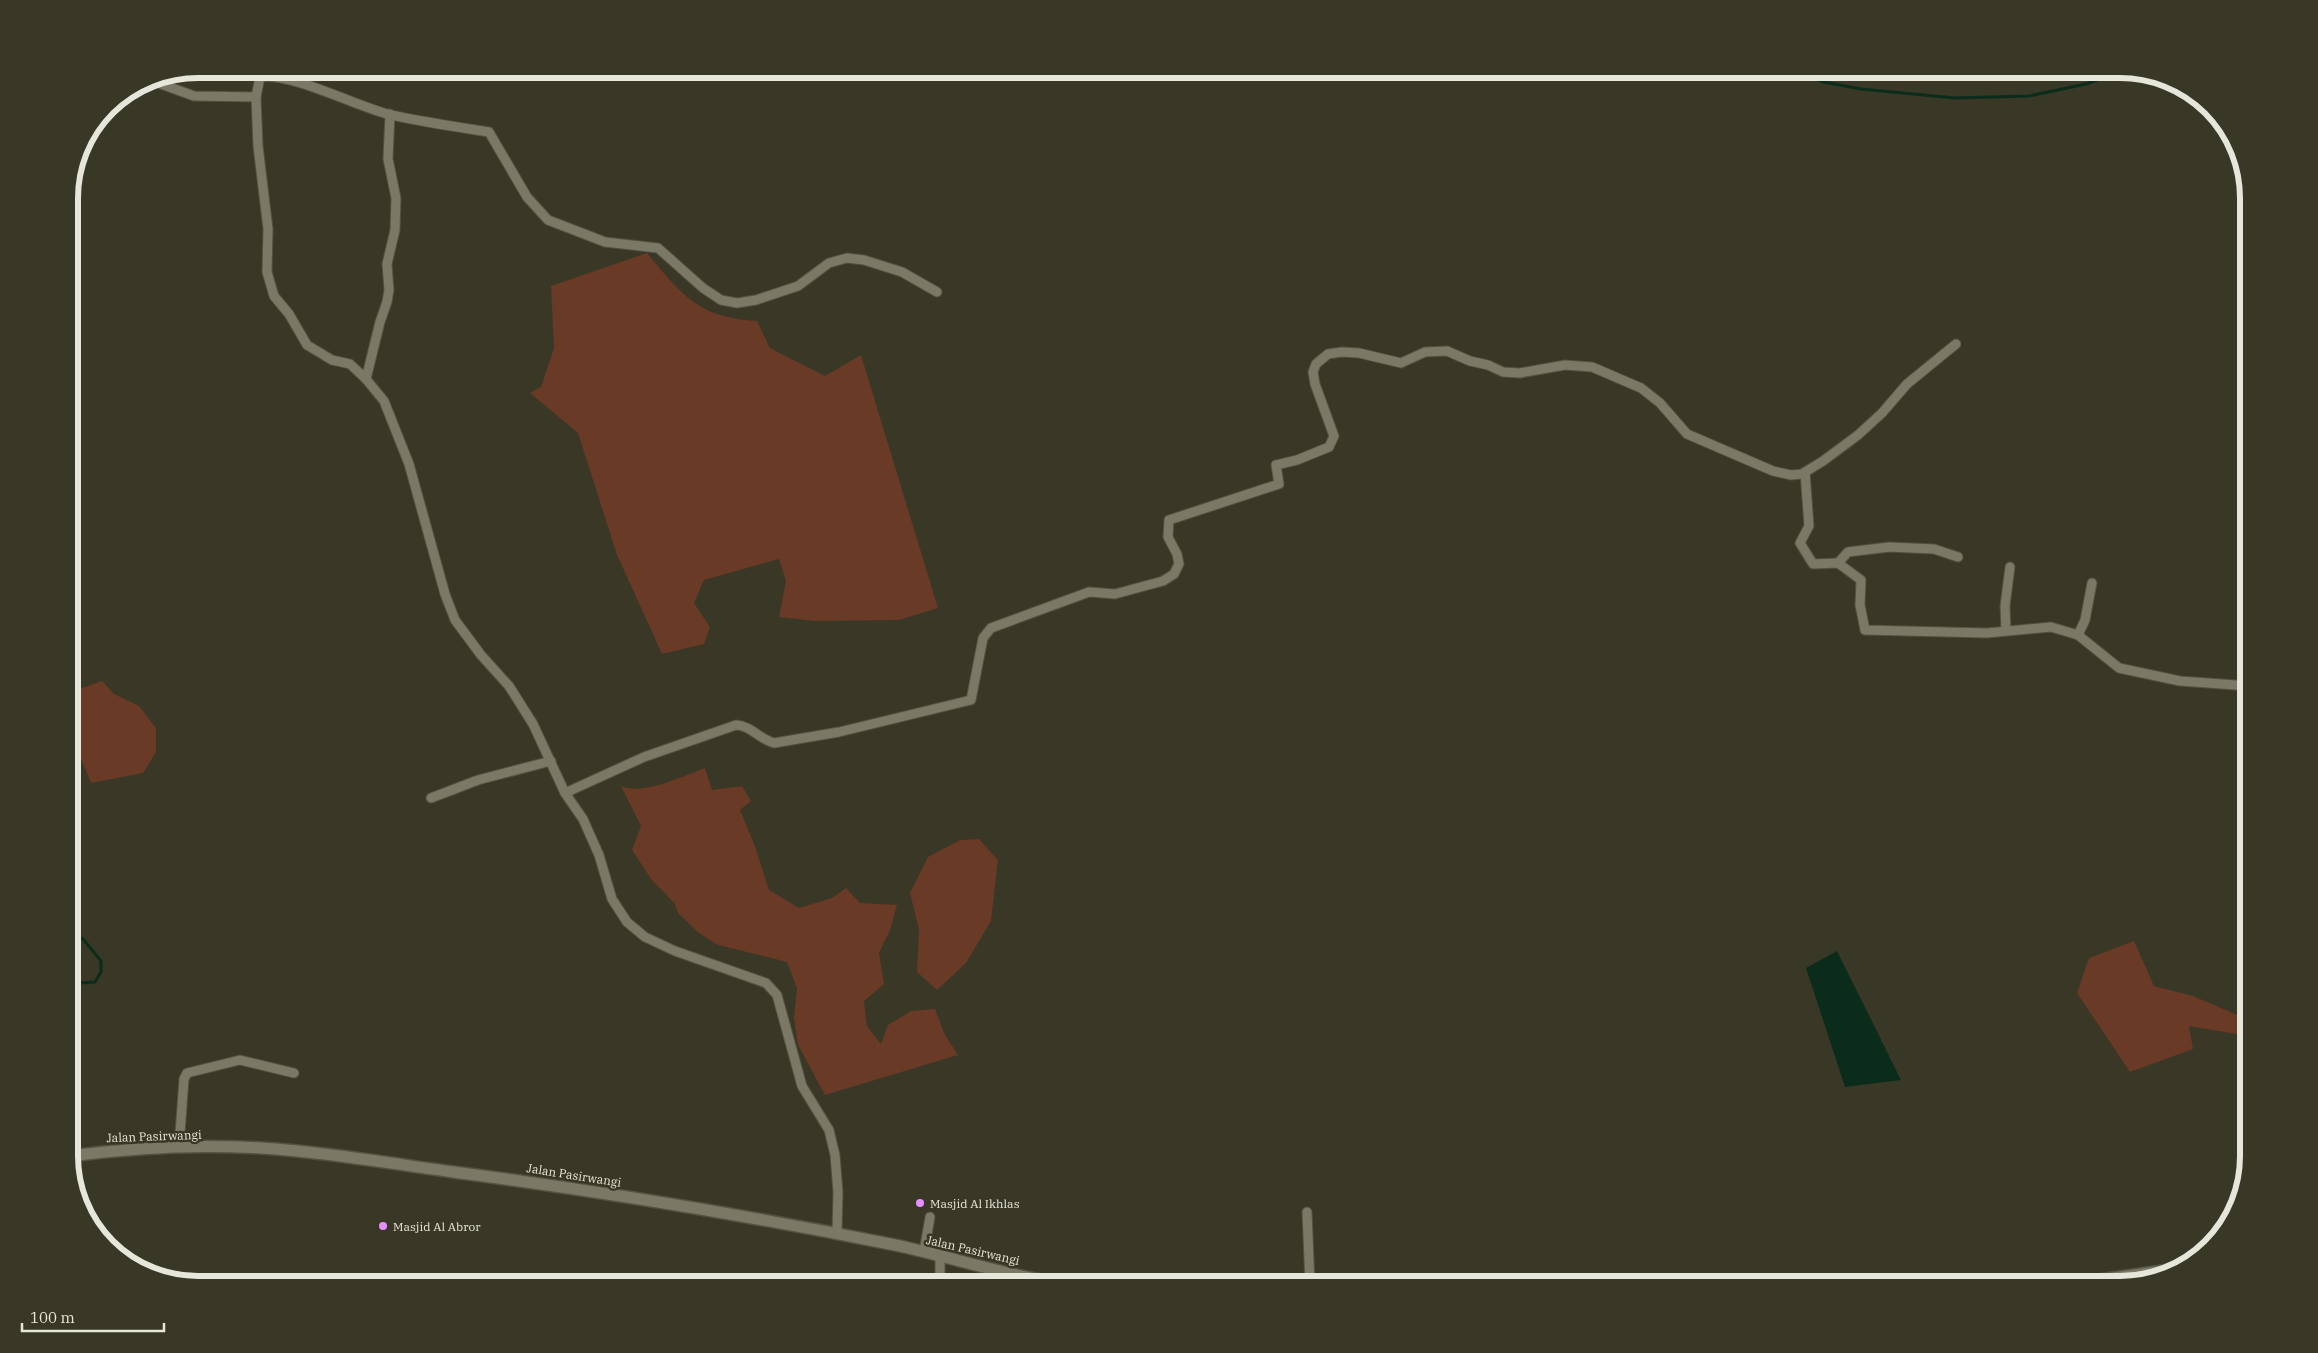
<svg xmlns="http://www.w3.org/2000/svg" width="2318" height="1353" viewBox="0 0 2318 1353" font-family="'IBM Plex Serif',serif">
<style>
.green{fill:#693a25}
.water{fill:#0c2c1b}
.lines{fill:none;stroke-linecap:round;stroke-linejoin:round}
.stream{stroke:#0c2c1b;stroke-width:3}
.minor-casing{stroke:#545243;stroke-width:11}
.tertiary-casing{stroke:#545243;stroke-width:14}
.minor{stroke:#7b7965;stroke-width:9}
.tertiary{stroke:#7b7965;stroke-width:11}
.poi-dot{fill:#e88eff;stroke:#393725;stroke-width:2}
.labels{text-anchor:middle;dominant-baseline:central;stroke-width:5;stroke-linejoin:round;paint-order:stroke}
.street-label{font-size:12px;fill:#e7e6db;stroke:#393725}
.poi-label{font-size:12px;fill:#e7e6db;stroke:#393725;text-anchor:start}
.rim{fill:none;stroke:#e7e6db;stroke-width:6}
</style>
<rect width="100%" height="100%" fill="#393725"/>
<g class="green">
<path d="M647,253C682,295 699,318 757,321L770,348L825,376L861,355L938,608L899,620L815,621L779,617L786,581L779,559L704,580L694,603L710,627L704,644L662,654L617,555L578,433L530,393L541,387L554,348L551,286Z"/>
<path d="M102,681L114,694L139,706L156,728V752L143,773L91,783C80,754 58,719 76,690Z"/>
<path d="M705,768L712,790L742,786L751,801L740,810L755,846L769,890L799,908L832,898L846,888L860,903L897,905L890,930L879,953L884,984L864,1001L867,1026L881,1044L888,1025L911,1011L935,1009L945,1035L958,1055L825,1095L798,1045L794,1018L797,989L787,962L718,945L699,933L678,913L675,904L651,879L632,850L641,826L621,786C642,796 683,776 705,768Z"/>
<path d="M979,839L998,860L991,921L966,963L937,990L917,972L919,930L910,893L928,857L960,840Z"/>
<path d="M2134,941L2154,986L2193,996L2247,1019L2249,1011V1033L2242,1035L2189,1026L2193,1049L2130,1072L2077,993L2089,958Z"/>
</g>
<path class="water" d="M1837,951L1901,1080L1845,1087L1806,968Z"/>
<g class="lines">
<g class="stream">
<path d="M1787,69L1824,82L1861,89L1955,98L2029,96L2086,84L2125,70"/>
<path d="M69,933L83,939L101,961V972L95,982L80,983L69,980"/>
</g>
<defs>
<g id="minor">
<path d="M245,69L260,77L262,69"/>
<path d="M161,84L194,96L256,97"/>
<path d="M366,379L380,322L387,302L389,290L387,264L395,230L396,198L388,159L390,114"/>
<path d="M1805,472L1809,526L1800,543L1813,564L1838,563L1861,580L1860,605L1865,630L1987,633L2051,627L2078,635L2119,668L2180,681L2249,686"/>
<path d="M1838,563L1848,552L1889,547L1934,549L1958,557"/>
<path d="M2006,631L2005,606L2010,567"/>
<path d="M2078,635L2085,620L2092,583"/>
<path d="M565,793L644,757L736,725C752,726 759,739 774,743L839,732L971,700L983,638L991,628L1089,592L1115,594L1163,581L1174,574L1179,564L1177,554L1168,537L1169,520L1279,484L1276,465L1297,460L1329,447L1334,436L1315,384L1313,372L1316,364L1328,354L1342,352L1359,353L1401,363L1425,352L1447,351L1470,361L1488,365L1503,372L1520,373L1565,365L1592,367L1641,388L1660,403L1687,434L1773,471L1791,475L1802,474L1823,461L1858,435L1882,413L1907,384L1956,344"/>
<path d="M431,798L478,780L551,761"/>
<path d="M179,1147L184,1079L187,1073L240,1060L294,1073"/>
<path d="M1307,1212L1310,1284"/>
<path d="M837,1234L838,1192L835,1155L829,1130L802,1086L777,995L766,983L675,951L645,937L627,922L612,899L599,855L583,819L565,793L533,724L509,686L481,655L455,620L445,594L409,464L384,401L366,379L350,364L332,360L307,345L289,314L274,296L267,272L268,229L258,146L256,97L260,77C292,72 357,107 391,115C423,122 457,127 489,132L527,197L548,220L605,242L658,248L703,288L721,300L737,303L756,300L798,286L829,263L847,258L864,260L902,272L937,292"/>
<path d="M924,1252L930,1217"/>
<path d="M940,1284V1256"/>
</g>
<g id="tertiary">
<path d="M69,1156C144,1146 222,1143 297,1151C349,1156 402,1165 453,1172C600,1191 745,1215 890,1244C950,1256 1008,1277 1068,1284"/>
<path d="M1776,1284L1898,1282L1995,1284"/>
<path d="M2048,1284L2085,1282L2176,1269"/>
</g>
</defs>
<use href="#minor" class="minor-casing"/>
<use href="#tertiary" class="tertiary-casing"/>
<use href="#minor" class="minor"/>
<use href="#tertiary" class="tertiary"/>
</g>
<g class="poi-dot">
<circle cx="920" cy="1203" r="5"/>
<circle cx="383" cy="1226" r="5"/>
</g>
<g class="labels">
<g class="street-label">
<text transform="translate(154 1136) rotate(-2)">Jalan Pasirwangi</text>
<text transform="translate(574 1175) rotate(9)">Jalan Pasirwangi</text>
<text transform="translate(973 1250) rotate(13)">Jalan Pasirwangi</text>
</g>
<g class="poi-label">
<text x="930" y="1203">Masjid Al Ikhlas</text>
<text x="393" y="1226">Masjid Al Abror</text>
</g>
</g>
<path d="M0 0H2318V1353H0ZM198 78H2120A120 120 0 0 1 2240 198V1156A120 120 0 0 1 2120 1276H198A120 120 0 0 1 78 1156V198A120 120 0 0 1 198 78Z" fill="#393725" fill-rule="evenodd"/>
<path class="rim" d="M198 78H2120A120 120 0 0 1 2240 198V1156A120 120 0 0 1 2120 1276H198A120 120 0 0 1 78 1156V198A120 120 0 0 1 198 78Z"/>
<path d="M22 1323v8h142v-8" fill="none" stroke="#e7e6db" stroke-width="2.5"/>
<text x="30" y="1323" font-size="15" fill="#e7e6db" stroke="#393725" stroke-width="4" paint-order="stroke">100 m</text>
</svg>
